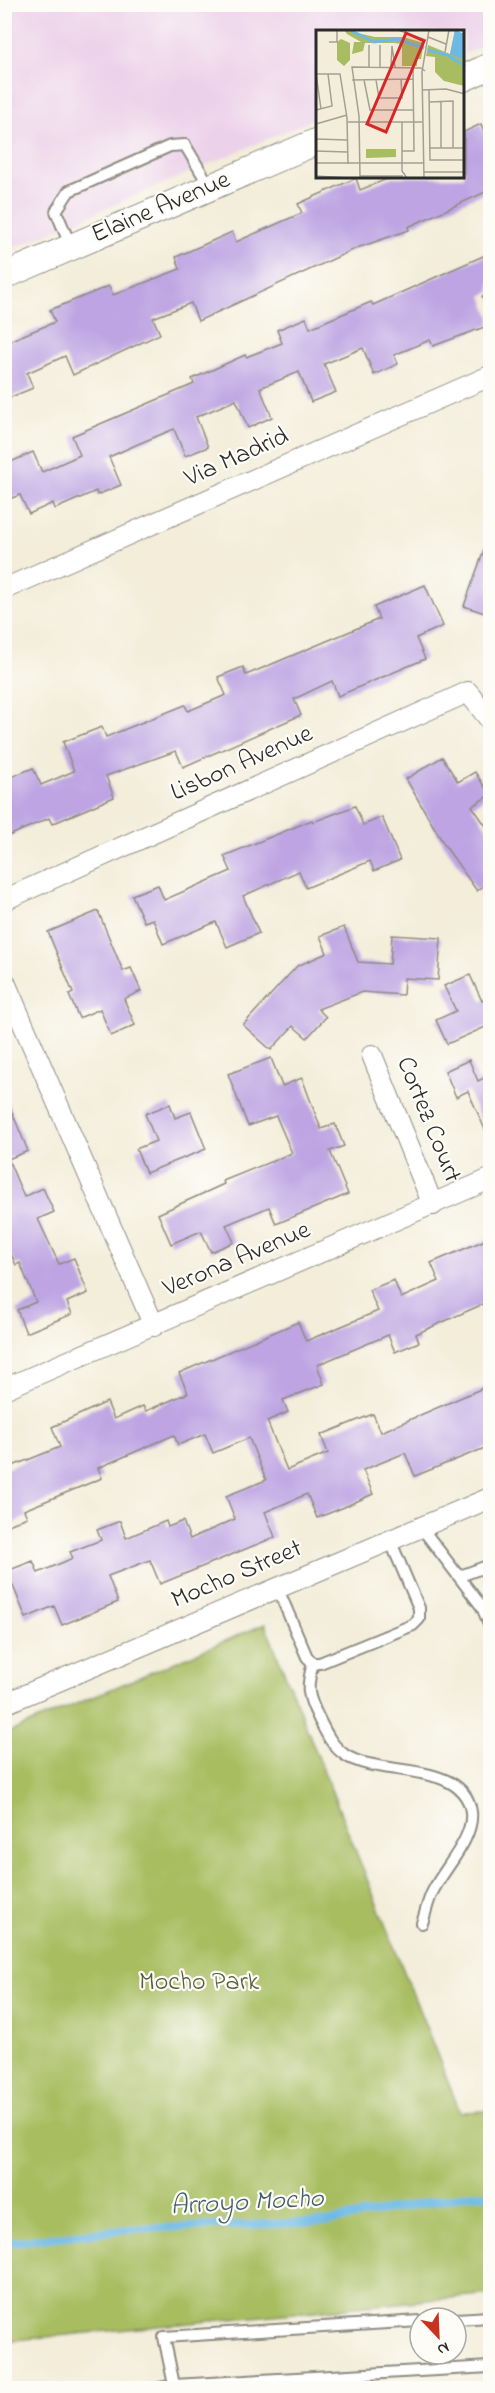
<svg xmlns="http://www.w3.org/2000/svg" width="495" height="2393" viewBox="0 0 495 2393" font-family="'Indie Flower',sans-serif">
<style>
.built{fill:#ecd1ea}
.green{fill:#a8bd61;stroke:#6a7446;stroke-width:1.5}
.lines{fill:none;stroke-linecap:round;stroke-linejoin:round}
.stream{stroke:#6cb9e6;stroke-width:8}
.building{fill:#bea4e3}
.service-casing{stroke:#8f8c82;stroke-width:14}
.minor-casing{stroke:#8f8c82;stroke-width:22}
.tertiary-casing{stroke:#8f8c82;stroke-width:28}
.service{stroke:#fff;stroke-width:10}
.minor{stroke:#fff;stroke-width:20}
.tertiary{stroke:#fff;stroke-width:26}
.labels{text-anchor:middle;dominant-baseline:central;stroke-width:4.5;stroke-linejoin:round;paint-order:stroke}
.street-label{font-size:26px;fill:#2b2b2b;stroke:#fdfcf7}
.park-label{font-size:26px;fill:#575e3e;stroke:#fdfcf7}
.water-label{font-size:27px;font-style:italic;fill:#425d6c;stroke:#fdfcf7}
.inset-river{fill:none;stroke:#6cb9e6;stroke-width:3}
.inset-road{fill:none;stroke:#a39f93;stroke-width:1.5}
.view{fill:#d62828;fill-opacity:0.15;stroke:#d62828;stroke-width:3}
.inset-edge{fill:none;stroke:#2b2b2b;stroke-width:3}
</style>
<rect width="100%" height="100%" fill="#fdfcf7"/>
<filter id="ink" filterUnits="userSpaceOnUse"><feTurbulence type="fractalNoise" baseFrequency=".0167" numOctaves="2"/><feDisplacementMap in="SourceGraphic" scale="12" xChannelSelector="R" yChannelSelector="G"/><feConvolveMatrix kernelMatrix="1 2 1 2 8 2 1 2 1" color-interpolation-filters="sRGB"/></filter>
<filter id="wash" filterUnits="userSpaceOnUse"><feTurbulence type="fractalNoise" baseFrequency=".008" numOctaves="4" result="noise"/><feDisplacementMap in="SourceGraphic" scale="24" xChannelSelector="R" yChannelSelector="G"/><feGaussianBlur stdDeviation="1.35" result="paint"/><feColorMatrix in="noise" values="0 0 0 0 0 0 0 0 0 0 0 0 0 0 0 0 0 1.4 0 .05"/><feComposite in="paint" operator="in"/></filter>
<g filter="url(#wash)">
<rect width="100%" height="100%" fill="#f3edd9"/>
<path class="built" d="M5,5H490V42L464,54V32H318V117L5,252Z"/>
<path class="green" d="M265,1624L460,2112L490,2111V2294L5,2341V1734Z"/>
<g class="lines">
<path class="stream" d="M4,2243L129,2229L326,2222L471,2194L490,2195"/>
</g>
<g id="blocks">
<g class="building">
<path d="M481,124L490,145V190L408,227L409,230L357,248L198,321L191,303L153,318L160,334L73,375L65,356L27,373L33,388L4,400V343L55,322L50,310L109,286L113,295L180,269L176,257L232,232L236,242L263,230L302,213L298,204L356,178L360,190L392,177H464V132Z"/>
<path d="M490,253V292L482,296L490,317V325L433,346L430,340L394,355L398,364L374,375L363,348L324,364L336,392L311,402L299,372L260,388L272,417L248,428L236,400L196,417L208,447L185,456L174,429L138,444L109,457L121,485L97,495L96,491L55,509L53,503L29,514L20,495L4,501V465L33,452L42,472L80,455L72,436L194,384L192,379L245,355L246,357L282,343L277,330L306,318L310,328L371,302L373,305Z"/>
<path d="M488,539L490,540V615L464,606Z"/>
<path d="M425,585L443,626L416,638L425,659L338,696L332,681L294,699L301,715L183,767L176,751L106,776L114,797L52,824L49,818L4,838V780L33,768L41,785L74,771L63,742L102,727L106,737L185,705L188,711L226,695L218,677L243,667L246,675L379,619L374,607Z"/>
<path d="M442,757L458,782L475,772L490,795L472,806L490,832V881L477,891L445,846L406,779Z"/>
<path d="M355,806L363,825L382,817L400,860L374,871L370,861L306,888L299,871L243,896L259,933L227,947L216,922L163,944L153,919L144,922L132,895L158,885L164,900L231,871L224,856L312,820L313,822Z"/>
<path d="M98,911L123,971L131,968L141,991L124,999L135,1025L111,1036L100,1009L79,1018L69,995L73,993L48,932Z"/>
<path d="M344,927L358,962L390,964L392,935L441,938L438,980L404,978L403,995L362,992L318,1009L326,1017L307,1038L293,1026L271,1050L243,1025L297,966L327,953L320,936Z"/>
<path d="M470,975L482,1001L490,997V1025L447,1044L436,1020L456,1011L444,986Z"/>
<path d="M271,1058L282,1086L302,1078L321,1129L335,1124L344,1146L330,1151L348,1194L276,1224L269,1207L226,1225L234,1242L211,1252L201,1231L171,1244L158,1214L224,1184L223,1181L292,1153L276,1116L248,1126L228,1074Z"/>
<path d="M469,1060L478,1081L490,1075V1141L468,1091L456,1097L445,1071Z"/>
<path d="M5,1095L28,1151L8,1159L24,1197L43,1188L54,1212L38,1219L59,1264L74,1258L88,1293L67,1302L72,1314L26,1333L17,1310L36,1302L20,1263L16,1265L4,1239Z"/>
<path d="M170,1104L175,1118L191,1112L206,1149L146,1173L136,1149L156,1141L145,1114Z"/>
<path d="M490,1238V1301L416,1334L419,1342L395,1352L388,1335L317,1365L324,1384L283,1400L288,1412L267,1421L287,1470L328,1453L321,1435L373,1414L381,1432L490,1385V1446L415,1476L405,1453L363,1470L373,1494L342,1508L317,1518L307,1494L265,1512L275,1537L160,1584L150,1560L108,1576L118,1602L62,1625L54,1606L26,1618L7,1571L33,1561L38,1573L73,1558L70,1552L101,1540L97,1530L120,1521L126,1538L166,1521L168,1527L183,1521L190,1539L235,1519L226,1496L266,1480L249,1438L213,1453L205,1434L178,1445L174,1435L98,1468L102,1478L24,1510L27,1517L4,1527V1467L5,1469L60,1447L52,1427L107,1402L114,1419L143,1406L146,1411L188,1393L179,1373L298,1322L306,1341L378,1311L369,1290L394,1280L401,1298L439,1281L431,1263Z"/>
</g>
</g>
</g>
<g filter="url(#ink)">
<use href="#blocks" fill-opacity="0" stroke="#8f8c82" stroke-width="1.5"/>
<g class="lines">
<defs>
<g id="service">
<path d="M71,247L56,211L69,191L170,146L185,145L210,187"/>
<path d="M421,1527L482,1607L490,1626"/>
<path d="M460,1576L490,1565"/>
<path d="M277,1587L307,1657L313,1663H320L413,1625L419,1619V1608L390,1540"/>
<path d="M313,1663C306,1688 307,1695 319,1719C326,1733 332,1746 345,1755C377,1777 465,1760 471,1812C474,1838 446,1866 434,1889C428,1899 426,1912 422,1923"/>
<path d="M456,2319L490,2317"/>
<path d="M174,2385L164,2337L420,2321"/>
<path d="M159,2388L174,2385L490,2367"/>
</g>
<g id="minor">
<path d="M4,589L490,376"/>
<path d="M4,900L468,692L490,720"/>
<path d="M4,980L154,1326"/>
<path d="M372,1055L433,1205"/>
<path d="M4,1389L490,1179"/>
<path d="M4,1704L490,1498"/>
</g>
<g id="tertiary">
<path d="M464,78L490,66"/>
<path d="M4,276L318,141"/>
</g>
</defs>
<use href="#service" class="service-casing"/>
<use href="#minor" class="minor-casing"/>
<use href="#tertiary" class="tertiary-casing"/>
<use href="#service" class="service"/>
<use href="#minor" class="minor"/>
<use href="#tertiary" class="tertiary"/>
</g>
</g>
<g class="labels">
<g class="street-label">
<text transform="translate(161 208) rotate(-23)">Elaine Avenue</text>
<text transform="translate(237 458) rotate(-24)">Via Madrid</text>
<text transform="translate(242 764) rotate(-24)">Lisbon Avenue</text>
<text transform="translate(428 1120) rotate(68)">Cortez Court</text>
<text transform="translate(237 1260) rotate(-23)">Verona Avenue</text>
<text transform="translate(237 1575) rotate(-23)">Mocho Street</text>
</g>
<g class="park-label">
<text x="199" y="1983">Mocho Park</text>
</g>
<g class="water-label">
<text transform="translate(247 2203) rotate(-3)">Arroyo Mocho</text>
</g>
</g>
<g transform="translate(316 30)">
<rect width="148" height="148" fill="#f3edd9"/>
<path d="M28,0L59,7H87L108,13L105,29H101V36H86V14L78,13H49L47,21L36,24L38,12H45L31,4L27,7L31,4ZM139,0L148,4V56L128,51L119,42V27L110,26L112,15L134,24ZM25,9L34,13V30L28,36L21,30V12ZM50,119H80V127L50,128Z" fill="#a8bd61"/>
<path d="M139,0L148,4V30L134,24Z" fill="#6cb9e6"/>
<path class="inset-river" d="M34,0L58,12L81,9L108,18M112,20L131,25L149,36"/>
<path class="inset-road" d="M82,0L110,10M112,7L130,14M13,12H21V0M64,15V37M129,22L133,0M53,37V15M75,37L76,16L79,37M0,44H24L31,88L32,134M0,44L5,79M36,50L97,49M48,50L54,80H97M60,50L63,68H86L85,49M106,60L130,59L149,64M113,60L114,130H149M113,72L137,71V118M125,72V118M0,80L16,76L12,44M32,92H106M86,92V141L91,148M0,94L31,85M0,109L31,110M113,118H149M0,121L31,122M86,121H98L97,37M0,133H107M108,142H149M0,146L32,148M44,146H87M44,148L43,86L36,37L105,38L109,41M108,148L106,42L113,0"/>
<path class="view" d="M90,3L108,11L70,102L51,94Z"/>
<rect width="148" height="148" class="inset-edge"/>
</g>
<rect width="495" height="2393" fill="none" stroke="#fdfcf7" stroke-width="24"/>
<g transform="translate(438 2336) rotate(157)"><circle r="28" fill="#fdfcf7" stroke="#a9a8a5" stroke-width="1.5"/>
<path d="M0-4.5L10 22L0 15L-10 22Z" fill="#c8321e"/>
<text y="-9" font-size="16" font-weight="bold" text-anchor="middle" fill="#2b2b2b">N</text>
</g>
</svg>
